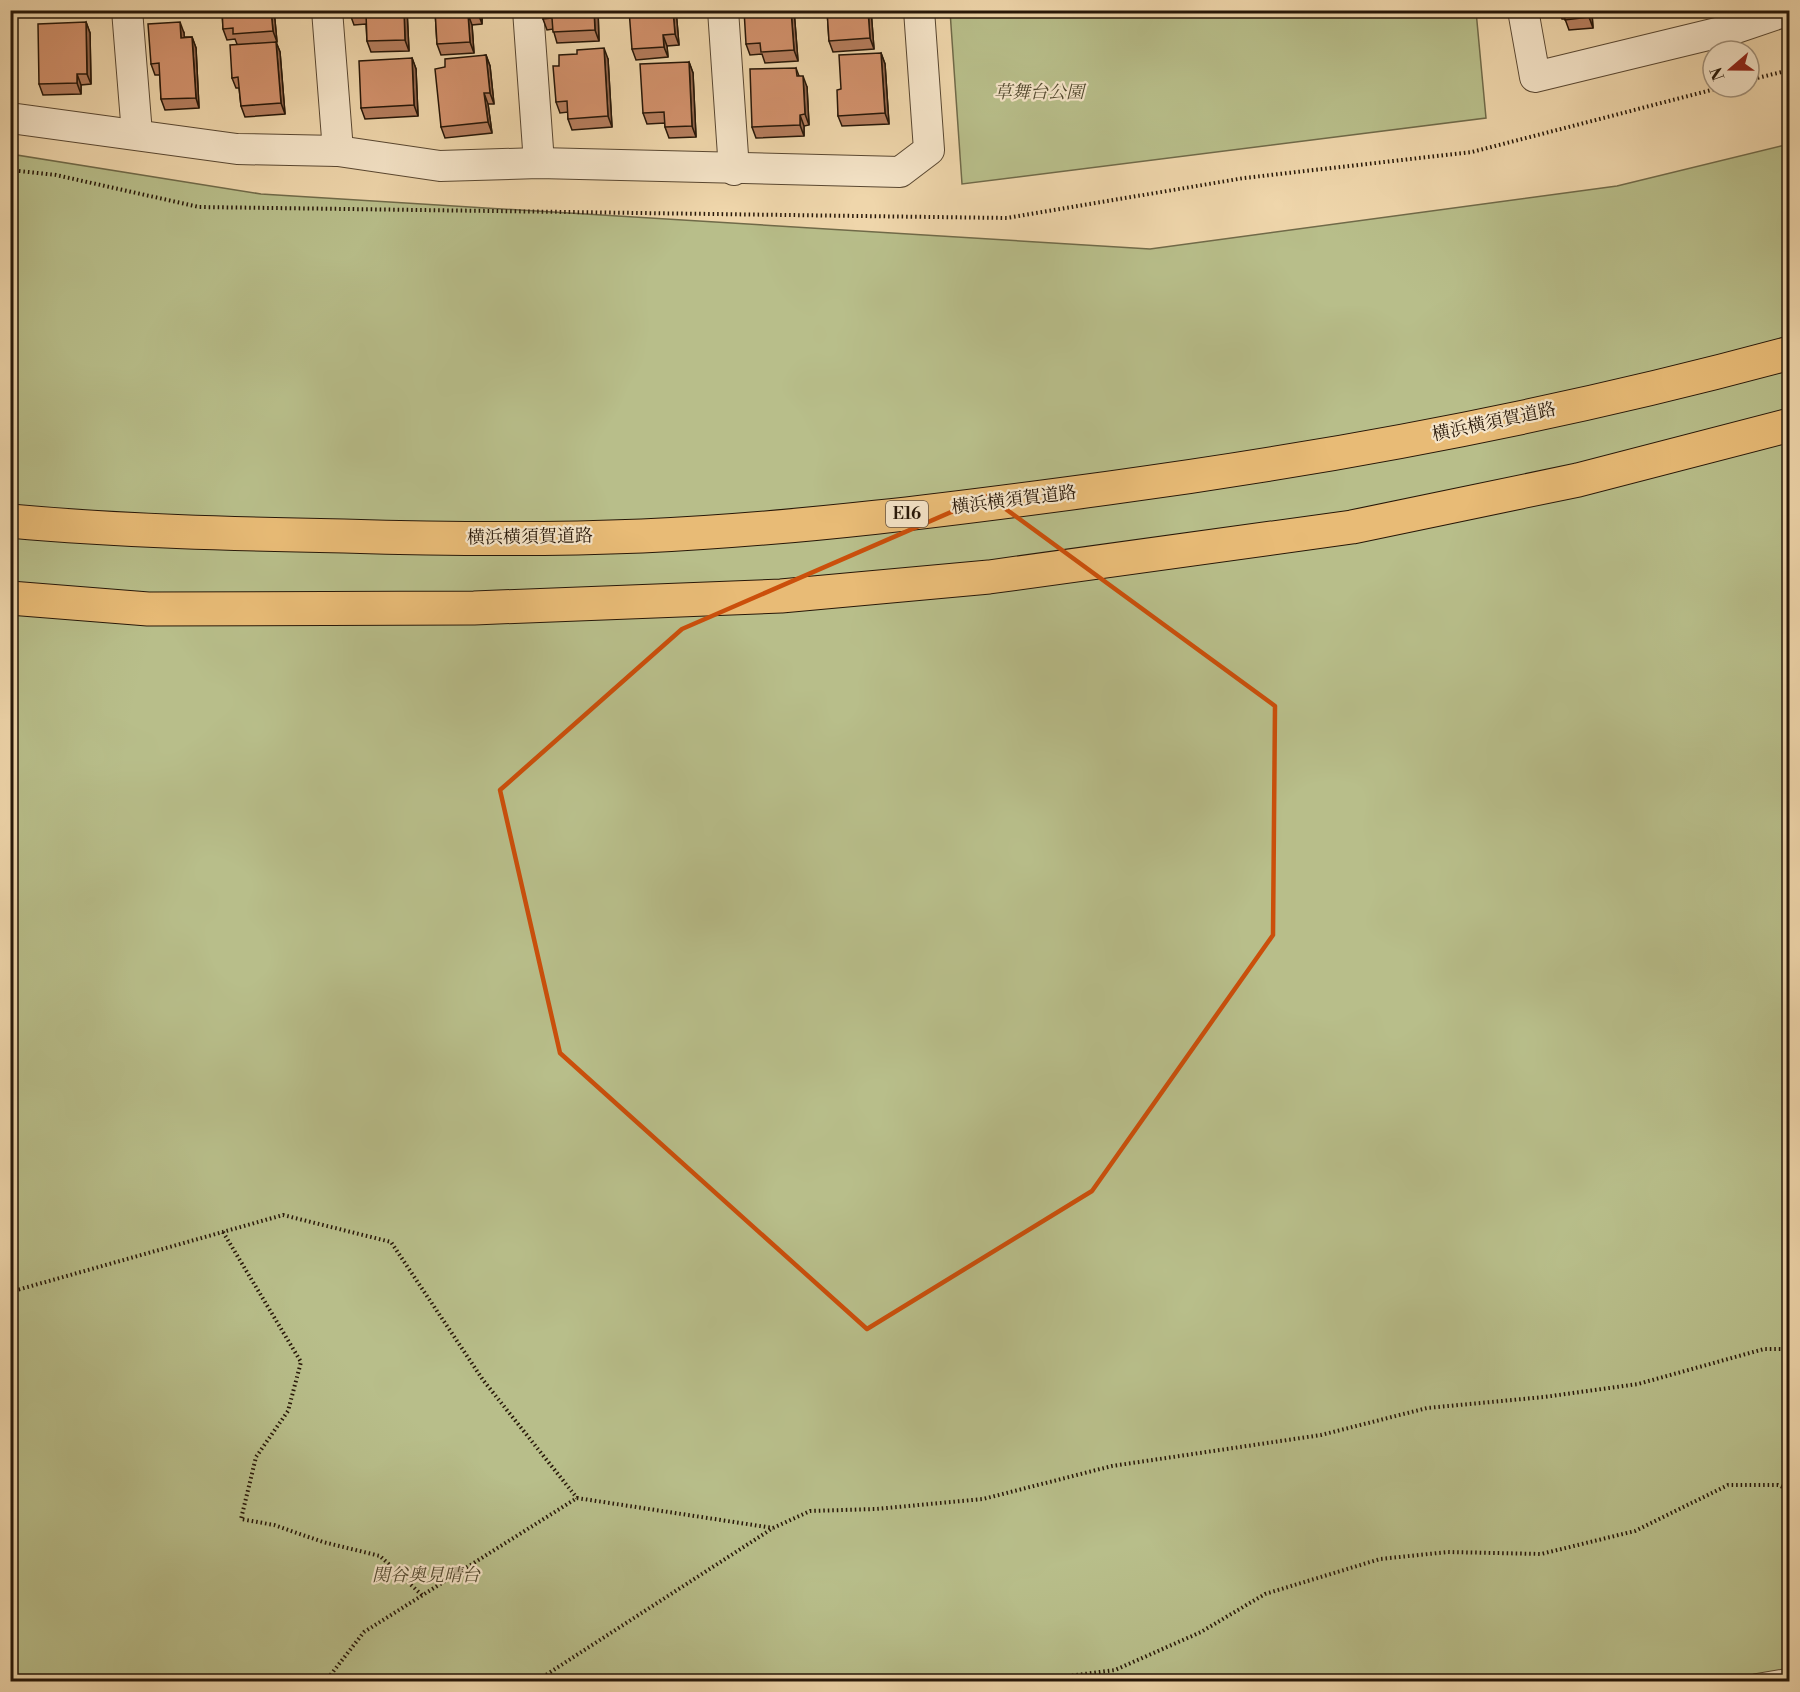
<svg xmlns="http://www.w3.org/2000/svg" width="1800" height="1692" viewBox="0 0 1800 1692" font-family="'Libre Bodoni','Noto Serif JP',serif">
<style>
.green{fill:#b8be8a;stroke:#706a49;stroke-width:1.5}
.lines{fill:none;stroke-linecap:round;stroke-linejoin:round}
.service-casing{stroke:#594731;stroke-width:17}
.minor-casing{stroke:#594731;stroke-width:32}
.motorway-casing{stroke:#271708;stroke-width:35}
.path{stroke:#271708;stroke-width:4;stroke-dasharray:1.5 3;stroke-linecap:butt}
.service{stroke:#f5e4c8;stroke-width:15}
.minor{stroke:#f5e4c8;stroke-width:30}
.motorway{stroke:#e8bb76;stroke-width:33}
.wall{fill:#b57d5d;stroke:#271708;stroke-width:1.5}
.shaded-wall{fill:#93664c;stroke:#271708;stroke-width:1.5}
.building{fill:#d2916c;stroke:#271708;stroke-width:1.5}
.marked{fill:none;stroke:#cb4f0b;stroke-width:4.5;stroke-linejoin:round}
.labels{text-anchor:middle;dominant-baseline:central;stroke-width:4.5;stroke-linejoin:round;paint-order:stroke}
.shield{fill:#f5e4c8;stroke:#655442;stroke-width:1.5}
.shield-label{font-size:16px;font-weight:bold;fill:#271708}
.park-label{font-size:18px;font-style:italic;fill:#52492f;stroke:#f5e4c8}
.street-label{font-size:18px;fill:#271708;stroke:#f5e4c8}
</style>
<rect width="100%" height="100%" fill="#efd6ab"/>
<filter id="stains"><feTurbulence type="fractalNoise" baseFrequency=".00333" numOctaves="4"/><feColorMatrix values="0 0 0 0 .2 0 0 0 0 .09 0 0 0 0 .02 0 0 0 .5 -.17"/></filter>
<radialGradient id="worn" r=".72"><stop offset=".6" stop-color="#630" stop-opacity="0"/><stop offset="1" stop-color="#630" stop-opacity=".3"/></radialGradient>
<g class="green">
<path d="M950,11H1476L1486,118L962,184Z"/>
<path d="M1789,144V1681H11L10,154L261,194L1150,249L1617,186Z"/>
</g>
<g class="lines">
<defs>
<path id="service" d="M1755,1682L1790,1676"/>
<g id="minor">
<path d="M127,10L137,134"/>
<path d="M327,10L338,151"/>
<path d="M528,10L539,163"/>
<path d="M723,10L734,170"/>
<path d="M1523,10L1535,77L1733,29L1789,10"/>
<path d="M10,118L237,149L338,151L440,166L539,163L900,172L929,150L919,10"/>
</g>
<g id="motorway">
<path d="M10,521C121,531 233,534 344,536C443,539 543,540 642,536C798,529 954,509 1109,488C1338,457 1566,414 1790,353"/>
<path d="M10,598L148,609L474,608L781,596L989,577L1352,527L1578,480L1790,425"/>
</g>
</defs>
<use href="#service" class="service-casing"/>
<use href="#minor" class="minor-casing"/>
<use href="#motorway" class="motorway-casing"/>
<g class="path">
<path d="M1749,80L1790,70"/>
<path d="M10,170L56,175L199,207L1007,218L1244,178L1472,152L1723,87"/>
<path d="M223,1232L301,1362L288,1411L256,1457L241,1519L274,1525L323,1542L380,1556L423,1596"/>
<path d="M10,1292L283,1215L391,1242L483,1380L577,1498"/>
<path d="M325,1682L364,1632L577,1498L773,1528"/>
<path d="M535,1682L773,1528L810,1511L876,1509L983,1499L1112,1466L1321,1435L1427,1408L1544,1397L1638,1384L1764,1349H1790"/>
<path d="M1023,1682L1115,1670L1201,1632L1265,1594L1380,1559L1448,1552L1541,1554L1635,1531L1728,1485H1778L1790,1490"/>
</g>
<use href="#service" class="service"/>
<use href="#minor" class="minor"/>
<use href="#motorway" class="motorway"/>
</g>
<g class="wall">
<path d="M33,10H87V11L35,15Z"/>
<path d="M222,10H274L277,42H276L280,52L285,114L245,117L241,106L239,88H236L232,78L237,44L235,39L227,40L223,29Z"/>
<path d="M407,10L409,51L371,52L367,41L366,24L354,25L350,14Z"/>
<path d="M435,10H482V24L472,25L474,53L441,55L437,44Z"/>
<path d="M543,10H598L599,41L557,43L553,29L547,30L543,19Z"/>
<path d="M676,10L679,45L667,46L668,57L636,60L632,49Z"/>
<path d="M794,10L798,61L765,63L762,54L750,55L746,44Z"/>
<path d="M827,10H871L874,49L833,52L829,41Z"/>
<path d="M1559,10H1603V13L1592,14L1593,28L1569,30L1565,19H1562Z"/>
<path d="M1629,10H1646V16L1631,17Z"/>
<path d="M86,22L90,33L91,84L81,85V94L43,95L39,84Z"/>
<path d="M184,33V37H192L196,48L199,108L165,110L161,99L160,75H155L151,64Z"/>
<path d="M881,53L885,64L889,124L842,126L838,116L841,89Z"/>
<path d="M486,55L490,66L494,104H488L492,133L445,138L441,127L445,67Z"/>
<path d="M412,58L416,69L418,116L365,119L361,108Z"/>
<path d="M608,59L612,127L572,130L568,119V112L560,113L556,102L559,66Z"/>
<path d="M689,62L693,73L696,137L669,138L665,127V123L647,124L643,113Z"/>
<path d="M796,68L799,76L807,87L809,125L804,126V136L756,138L752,127Z"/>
</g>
<g class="shaded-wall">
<path d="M271,10H274L277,42L273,31Z"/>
<path d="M404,10H407L409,51L405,40Z"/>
<path d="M478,10H482V24L478,13Z"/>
<path d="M594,10H598L599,41L595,30Z"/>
<path d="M673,10H676L679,45L675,34Z"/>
<path d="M791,10H794L798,61L794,50Z"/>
<path d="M868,10H871L874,49L870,38Z"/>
<path d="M1588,10H1590L1592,14L1593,28L1589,17Z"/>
<path d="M468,14L472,25L474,53L470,42Z"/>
<path d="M86,22L90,33L91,84L87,74Z"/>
<path d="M180,22L184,33L185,48L181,38Z"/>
<path d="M663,35L667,46L668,57L664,47Z"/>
<path d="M192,37L196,48L199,108L196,98Z"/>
<path d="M276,42L280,52L285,114L281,103Z"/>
<path d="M604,48L608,59L612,127L608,116Z"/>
<path d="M10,49L12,76L10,71Z"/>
<path d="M881,53L885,64L889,124L885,113Z"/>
<path d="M486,55L490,66L494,104L490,93Z"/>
<path d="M412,58L416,69L418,116L414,105Z"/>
<path d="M689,62L693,73L696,137L692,126Z"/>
<path d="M77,74L81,85V94L77,83Z"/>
<path d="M803,76L807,87L809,125L805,114Z"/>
<path d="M484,93L488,104L492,133L488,122Z"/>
<path d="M800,115L804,126V136L800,125Z"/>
</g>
<g class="building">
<path d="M222,10H271L273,31L233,34V28L223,29Z"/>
<path d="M350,10H404L405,40L367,41L366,13L350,14Z"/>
<path d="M435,10H478V13L468,14L470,42L437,44Z"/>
<path d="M543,10H594L595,30L553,32L552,18L543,19Z"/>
<path d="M629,10H673L675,34L663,35L664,47L632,49Z"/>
<path d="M744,10H791L794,50L761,52L760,43L746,44Z"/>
<path d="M827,10H868L870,38L829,41Z"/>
<path d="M1564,10H1588L1589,17L1565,20Z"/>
<path d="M86,22L87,74H77V83L39,84L38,24Z"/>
<path d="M180,22L181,38L192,37L196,98L161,99L159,63L151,64L148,24Z"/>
<path d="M276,42L281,103L241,106L238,77L232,78L230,45Z"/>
<path d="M604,48L608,116L568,119L567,101L556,102L553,66H559V55L577,54V50Z"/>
<path d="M881,53L885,113L838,116L837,90L841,89L839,55Z"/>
<path d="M486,55L490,93H484L488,122L441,127L435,69L445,67V59Z"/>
<path d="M412,58L414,105L361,108L359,61Z"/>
<path d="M689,62L692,126L665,127L664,112L643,113L640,64Z"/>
<path d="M796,68L797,76H803L805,114L800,115V125L752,127L750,69Z"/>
</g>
<path class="marked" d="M988,496L1275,706L1273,935L1092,1191L867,1329L560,1053L500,790L682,629Z"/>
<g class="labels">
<rect class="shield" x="886" y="501" width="42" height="26" rx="4.5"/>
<g class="shield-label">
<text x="907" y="514">E16</text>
</g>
<g class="park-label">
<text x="1039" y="92">草舞台公園</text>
<text x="426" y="1575">関谷奥見晴台</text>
</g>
<g class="street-label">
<text transform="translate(1494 422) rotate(-12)">横浜横須賀道路</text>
<text transform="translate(1014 500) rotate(-7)">横浜横須賀道路</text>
<text transform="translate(530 537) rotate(-1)">横浜横須賀道路</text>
</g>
</g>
<rect width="1800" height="1692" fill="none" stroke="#efd6ab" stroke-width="36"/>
<rect x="12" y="12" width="1776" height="1668" fill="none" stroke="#271708" stroke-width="3"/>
<rect x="18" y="18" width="1764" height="1656" fill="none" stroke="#271708" stroke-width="1.5"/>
<g transform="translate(1731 69) rotate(250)"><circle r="28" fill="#f5e4c8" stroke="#a3927b" stroke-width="1.5"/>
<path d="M0-4.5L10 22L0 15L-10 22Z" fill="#8f2418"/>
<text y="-9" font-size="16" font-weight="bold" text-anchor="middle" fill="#271708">N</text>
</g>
<rect width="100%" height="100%" filter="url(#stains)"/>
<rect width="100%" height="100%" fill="url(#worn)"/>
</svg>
